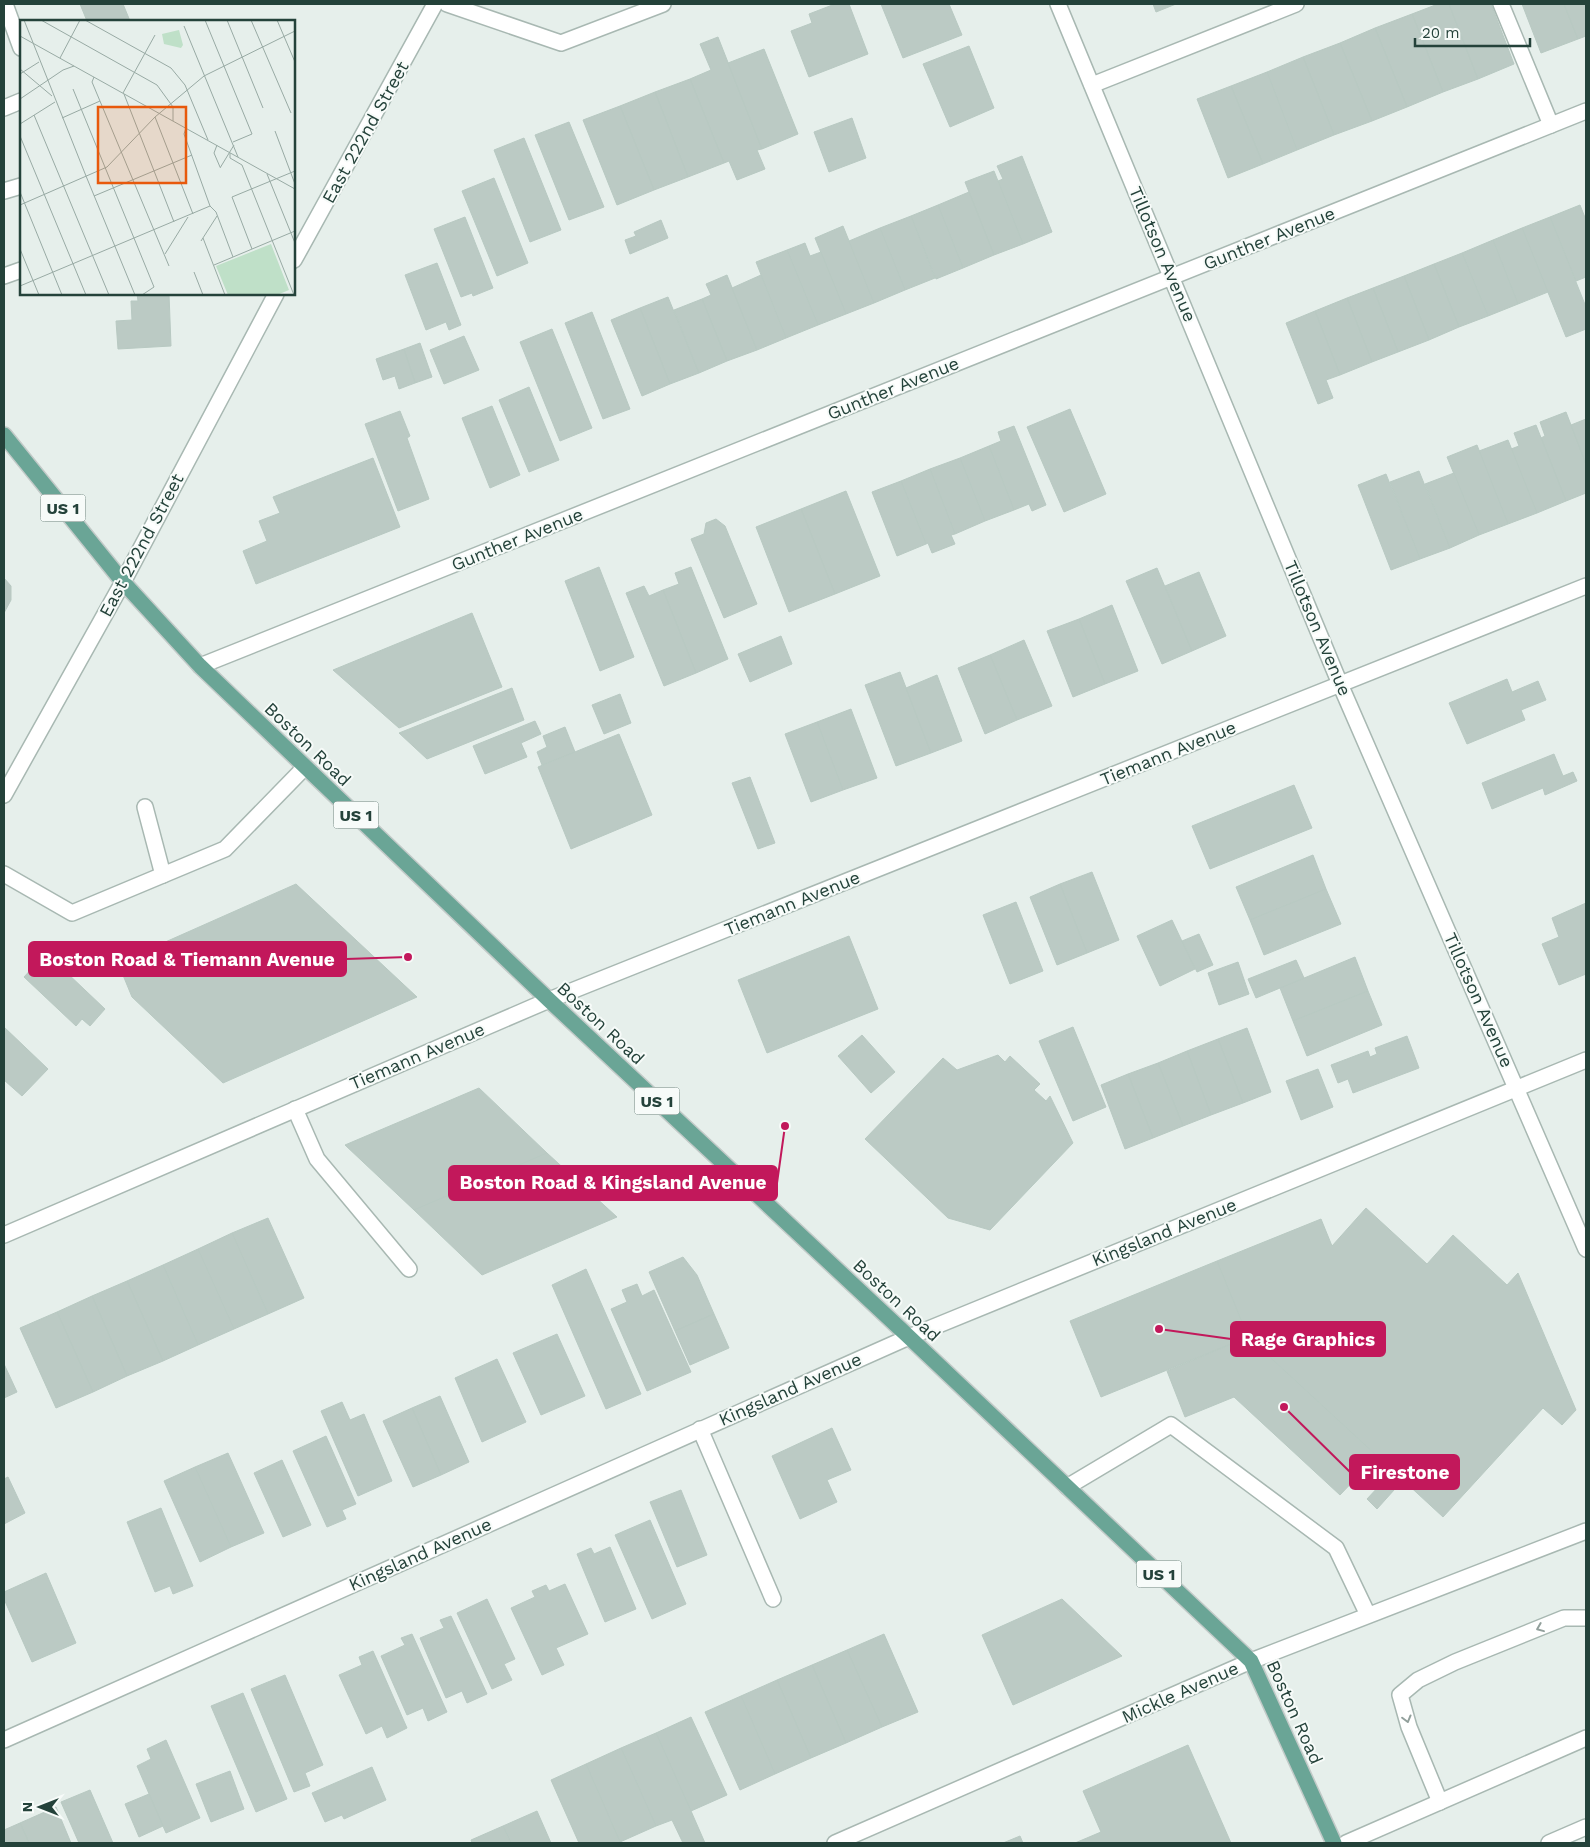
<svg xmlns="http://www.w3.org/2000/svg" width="1590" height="1847" viewBox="0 0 1590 1847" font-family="'Work Sans',sans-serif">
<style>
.building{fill:#bbcac4;stroke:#b8c9c2}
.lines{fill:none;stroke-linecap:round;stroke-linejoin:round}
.service-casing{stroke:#a8b8b2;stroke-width:18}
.minor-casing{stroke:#a8b8b2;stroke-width:18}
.tertiary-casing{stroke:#a8b8b2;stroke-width:18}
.primary-casing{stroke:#c2cac8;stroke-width:18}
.service{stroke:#fff;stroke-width:15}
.minor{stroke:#fff;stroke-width:15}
.tertiary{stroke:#fff;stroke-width:15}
.primary{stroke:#6aa596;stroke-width:15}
.oneway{stroke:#92a09c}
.labels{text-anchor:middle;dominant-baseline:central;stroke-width:4;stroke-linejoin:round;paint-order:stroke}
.shield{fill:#f7fbf9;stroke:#637a73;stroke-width:1}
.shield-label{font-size:16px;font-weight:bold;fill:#24423a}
.street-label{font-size:18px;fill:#24423a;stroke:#f7fbf9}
.inset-road{fill:none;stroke:#98aaa4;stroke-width:1}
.view{fill:#e8590c;fill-opacity:0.15;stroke:#e8590c;stroke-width:2.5}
.inset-edge{fill:none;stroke:#24423a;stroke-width:2.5}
.leader{fill:none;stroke:#c2185b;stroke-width:2}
.callout-dot{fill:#c2185b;stroke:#f7fbf9;stroke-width:2}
.callout{fill:#c2185b;stroke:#c2185b;stroke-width:2}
.callout-label{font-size:19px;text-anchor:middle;font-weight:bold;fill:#fff}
</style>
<rect width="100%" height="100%" fill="#e6efeb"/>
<g class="building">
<path d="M80,4H123L130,21H87Z"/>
<path d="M835,4H849L868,54L809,77L791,31L812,23L809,14Z"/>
<path d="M881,4H949L962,35L903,58Z"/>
<path d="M1153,4H1176L1156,12Z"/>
<path d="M1438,4H1449L1478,79L1443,92L1412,14Z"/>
<path d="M1449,4H1491L1514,64L1478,79Z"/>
<path d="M1522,4H1564L1578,39L1541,53Z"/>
<path d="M1564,4H1586V36L1578,39Z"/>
<path d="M1412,14L1443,92L1407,107L1375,28Z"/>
<path d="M1375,28L1407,107L1372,121L1340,43Z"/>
<path d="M718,37L762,149L757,150L765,169L737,180L729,161L724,163L690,79L711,70L700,44Z"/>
<path d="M1340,43L1372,121L1334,135L1303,57Z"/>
<path d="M969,46L994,108L950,127L923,64Z"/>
<path d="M764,49L798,134L762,149L728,63Z"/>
<path d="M1303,57L1334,135L1297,150L1267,72Z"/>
<path d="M1267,72L1297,150L1263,164L1231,86Z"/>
<path d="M690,79L724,163L688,177L655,92Z"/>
<path d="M1231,86L1263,164L1228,178L1197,99Z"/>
<path d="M655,92L688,177L654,190L620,106Z"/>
<path d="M620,106L654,190L617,205L583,120Z"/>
<path d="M852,118L866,158L829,172L814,132Z"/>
<path d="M569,122L604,207L569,220L535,135Z"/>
<path d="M524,138L561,230L530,242L494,150Z"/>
<path d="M1022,156L1052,232L1023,244L998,181L1003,179L997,166Z"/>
<path d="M994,171L1023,244L994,255L965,182Z"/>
<path d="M494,178L528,263L497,276L462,191Z"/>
<path d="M969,192L994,255L963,268L938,205Z"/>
<path d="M938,205L963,268L936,279L911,216Z"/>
<path d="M1580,205L1586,220V277L1576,281L1550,217Z"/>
<path d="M911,216L935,278L905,290L880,228Z"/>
<path d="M465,217L493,288L473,296L472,293L461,297L434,229Z"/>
<path d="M1550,217L1586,307V329L1566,337L1522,228Z"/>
<path d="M661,220L668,238L630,254L625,240L636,236L634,232Z"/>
<path d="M843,226L874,303L846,314L815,238Z"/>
<path d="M880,228L905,290L874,303L849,241Z"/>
<path d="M1522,228L1548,292L1518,304L1493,240Z"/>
<path d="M1493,240L1518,304L1488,316L1462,253Z"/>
<path d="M805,243L810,256L821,252L846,314L818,325L787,250Z"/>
<path d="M787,250L818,325L786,338L756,262Z"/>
<path d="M1462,253L1488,316L1459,327L1434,264Z"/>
<path d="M437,263L461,325L449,330L446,322L426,330L405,275Z"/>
<path d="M1434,264L1459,327L1429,340L1404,276Z"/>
<path d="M727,275L757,350L727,361L702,299L711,295L706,284Z"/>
<path d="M761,275L786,338L757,350L732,288Z"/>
<path d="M1404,276L1429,340L1398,352L1373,288Z"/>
<path d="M1373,288L1398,352L1372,362L1347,298Z"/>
<path d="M137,294H169L171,346L118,349L116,321L132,320L131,301H138Z"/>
<path d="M668,297L699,373L670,384L640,308Z"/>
<path d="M1347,298L1372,362L1340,375L1315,311Z"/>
<path d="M702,299L727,361L699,373L674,310Z"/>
<path d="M640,308L670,384L642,396L611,320Z"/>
<path d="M1315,311L1340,375L1326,380L1333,398L1318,404L1286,323Z"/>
<path d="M592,312L630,409L603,419L565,323Z"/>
<path d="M552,329L592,428L560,441L520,342Z"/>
<path d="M464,336L479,370L444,384L430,350Z"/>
<path d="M420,343L432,377L415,383L404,349Z"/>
<path d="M404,349L415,383L399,389L395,376L383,380L376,359Z"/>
<path d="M529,387L559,460L529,472L499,400Z"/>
<path d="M492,406L520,475L490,488L462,418Z"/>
<path d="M1070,409L1106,494L1064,512L1027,427Z"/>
<path d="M400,411L410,436L407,438L429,499L398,511L365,424Z"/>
<path d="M1566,412L1586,464V493L1566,501L1541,438L1545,436L1540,422Z"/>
<path d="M1586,419V464L1571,425Z"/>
<path d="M1536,425L1566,501L1537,513L1511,449L1519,446L1514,433Z"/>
<path d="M1014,426L1046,505L1032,511L1029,504L1014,510L989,446L1001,441L998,432Z"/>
<path d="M1508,440L1537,513L1508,524L1479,451Z"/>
<path d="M1477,445L1508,524L1479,535L1447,457Z"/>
<path d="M989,446L1014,510L985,521L960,458Z"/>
<path d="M373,458L400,527L256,584L243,551L267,541L259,521L280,513L273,497Z"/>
<path d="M960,458L985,521L955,534L930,469Z"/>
<path d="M930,469L955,534L951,535L955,544L932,553L928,543L926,544L901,481Z"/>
<path d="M1419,471L1450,548L1420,559L1390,482Z"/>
<path d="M1454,473L1479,535L1450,548L1425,484Z"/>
<path d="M1386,474L1420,559L1391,570L1358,485Z"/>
<path d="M901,481L926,544L897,556L872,492Z"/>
<path d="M846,491L880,576L835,594L801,509Z"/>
<path d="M801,509L835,594L789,612L756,527Z"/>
<path d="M716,519L725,526L757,604L724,618L691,539L704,534L706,523Z"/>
<path d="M599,567L634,657L600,671L565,581Z"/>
<path d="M691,567L728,659L696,673L663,590L679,584L675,573Z"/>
<path d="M1157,568L1192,651L1162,664L1126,581Z"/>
<path d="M1199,572L1226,636L1192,651L1165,586Z"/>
<path d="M4,578L11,586V600L4,613Z"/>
<path d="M644,586L649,596L663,590L696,673L664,686L626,593Z"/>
<path d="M1112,605L1138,671L1105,684L1079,619Z"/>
<path d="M472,613L502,687L399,728L333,670Z"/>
<path d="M1079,619L1105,684L1073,697L1047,631Z"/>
<path d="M781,636L792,664L750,682L738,654Z"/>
<path d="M1024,640L1052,706L1017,720L990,655Z"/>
<path d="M990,655L1017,720L985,734L958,668Z"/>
<path d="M900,672L931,753L896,766L865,685Z"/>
<path d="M937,675L962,741L931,753L906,688Z"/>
<path d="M1507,679L1512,692L1538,681L1546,700L1521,710L1525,720L1467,744L1449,703Z"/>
<path d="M512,688L524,720L427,759L399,733Z"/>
<path d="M620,694L631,723L604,734L592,705Z"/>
<path d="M851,709L877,778L843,790L817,722Z"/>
<path d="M535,721L541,734L521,743L527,757L485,774L473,746Z"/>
<path d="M817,722L843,790L811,802L785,734Z"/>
<path d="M565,727L575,752L542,765L537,752L547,747L543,736Z"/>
<path d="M619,734L652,815L571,849L538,767Z"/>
<path d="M1554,754L1563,776L1573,772L1577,781L1545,795L1543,788L1492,809L1482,783Z"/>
<path d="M750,777L775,843L758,849L732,783Z"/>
<path d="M1294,785L1312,828L1210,869L1192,826Z"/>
<path d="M1313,855L1326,889L1250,920L1236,887Z"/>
<path d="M1092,872L1119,940L1087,953L1060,884Z"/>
<path d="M296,884L417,997L223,1083L132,997L118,963Z"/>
<path d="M1060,884L1087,953L1057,965L1030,897Z"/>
<path d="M1326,889L1341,924L1264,955L1250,920Z"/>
<path d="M1016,902L1043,971L1010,984L983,915Z"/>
<path d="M1586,903V974L1559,985L1542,944L1559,937L1552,918Z"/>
<path d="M1172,920L1195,969L1160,986L1137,936Z"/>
<path d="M1199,934L1213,965L1197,972L1182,941Z"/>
<path d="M849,936L878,1009L767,1053L738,980Z"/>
<path d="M46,953L105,1009L90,1026L82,1019L76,1026L24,977Z"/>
<path d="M1355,957L1368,991L1293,1021L1280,988Z"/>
<path d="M1296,960L1304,978L1256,998L1248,979Z"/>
<path d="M1238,962L1249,994L1219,1005L1208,973Z"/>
<path d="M1368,991L1382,1025L1307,1056L1293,1021Z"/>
<path d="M4,1027L48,1069L22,1096L4,1080Z"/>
<path d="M1073,1027L1106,1107L1073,1121L1039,1041Z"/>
<path d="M1247,1028L1271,1092L1243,1103L1218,1039Z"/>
<path d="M862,1035L895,1072L871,1093L838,1056Z"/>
<path d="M1407,1036L1419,1068L1353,1093L1348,1079L1338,1083L1331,1065L1368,1051L1370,1057L1377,1054L1375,1048Z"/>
<path d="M1218,1039L1243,1103L1211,1115L1187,1051Z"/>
<path d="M1187,1051L1211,1115L1183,1126L1158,1063Z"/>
<path d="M998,1055L1005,1062L1010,1056L1040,1084L1034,1090L1046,1101L1050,1096L1073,1143L990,1230L948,1218L865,1139L943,1058L957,1070Z"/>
<path d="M1158,1063L1183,1126L1153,1138L1128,1074Z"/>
<path d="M1318,1069L1333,1107L1301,1120L1286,1081Z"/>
<path d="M1128,1074L1153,1138L1125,1149L1101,1085Z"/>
<path d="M479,1088L547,1153L414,1210L345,1145Z"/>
<path d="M547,1153L617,1217L482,1275L414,1210Z"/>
<path d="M1366,1208L1427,1264L1453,1235L1507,1285L1518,1273L1576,1410L1562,1425L1543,1408L1443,1517L1248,1337L1217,1261L1321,1219L1332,1246Z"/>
<path d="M268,1218L304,1298L268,1314L232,1233Z"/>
<path d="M232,1233L268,1314L234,1329L198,1249Z"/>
<path d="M198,1249L234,1329L198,1345L163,1265Z"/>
<path d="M683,1257L697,1275L714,1314L675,1331L649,1272Z"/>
<path d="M1217,1261L1248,1337L1101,1397L1070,1321Z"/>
<path d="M163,1265L198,1345L163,1361L127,1281Z"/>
<path d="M586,1269L641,1394L606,1409L552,1285Z"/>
<path d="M127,1281L163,1361L127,1376L92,1296Z"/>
<path d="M637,1284L642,1296L654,1290L691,1372L647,1391L611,1309L627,1302L622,1290Z"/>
<path d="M92,1296L127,1376L93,1392L57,1312Z"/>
<path d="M57,1312L93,1392L56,1408L20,1328Z"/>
<path d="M714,1314L729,1348L690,1365L675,1331Z"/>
<path d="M557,1334L585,1396L541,1415L513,1353Z"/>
<path d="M1248,1337L1377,1456L1340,1495L1234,1397L1185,1417L1167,1371Z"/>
<path d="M497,1359L526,1422L482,1442L455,1378Z"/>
<path d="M4,1364L17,1392L4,1398Z"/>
<path d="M440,1396L469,1462L441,1475L412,1408Z"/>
<path d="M342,1402L350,1420L364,1414L392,1481L358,1496L321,1411Z"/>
<path d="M412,1408L441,1475L413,1487L383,1421Z"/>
<path d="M832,1428L851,1470L827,1480L837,1502L800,1519L772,1456Z"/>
<path d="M326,1436L356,1504L342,1510L346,1519L327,1527L293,1451Z"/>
<path d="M228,1453L264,1533L231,1547L195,1467Z"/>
<path d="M282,1460L311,1525L283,1537L254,1473Z"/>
<path d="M195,1467L231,1547L200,1562L164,1481Z"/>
<path d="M1393,1471L1403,1480L1377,1509L1367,1499Z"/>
<path d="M8,1477L25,1513L4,1524V1479Z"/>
<path d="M681,1490L707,1555L677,1567L650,1502Z"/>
<path d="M161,1508L193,1586L173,1594L170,1586L155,1592L127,1522Z"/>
<path d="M650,1520L686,1604L652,1619L615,1535Z"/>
<path d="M610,1547L636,1609L605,1622L577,1554L591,1548L594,1554Z"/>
<path d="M46,1573L76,1643L32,1662L4,1599V1592Z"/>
<path d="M565,1584L588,1634L556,1648L564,1665L542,1675L511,1608L535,1597L532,1591L546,1585L549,1591Z"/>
<path d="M487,1599L515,1659L504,1664L512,1680L492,1689L457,1613Z"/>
<path d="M1062,1599L1122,1656L1013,1705L982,1635Z"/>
<path d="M451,1616L487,1694L467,1703L462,1691L446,1698L420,1638L444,1628L440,1620Z"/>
<path d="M412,1634L447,1712L428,1721L423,1708L407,1715L381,1656L405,1645L401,1638Z"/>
<path d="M884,1634L918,1712L882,1727L847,1650Z"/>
<path d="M847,1650L882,1727L846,1743L812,1665Z"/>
<path d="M373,1651L407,1728L387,1738L382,1726L366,1734L339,1675L362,1665L359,1657Z"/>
<path d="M812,1665L846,1743L811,1758L777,1680Z"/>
<path d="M285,1675L323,1765L305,1773L310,1786L294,1792L251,1689Z"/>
<path d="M777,1680L811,1758L775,1774L741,1696Z"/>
<path d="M243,1693L287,1799L256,1812L211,1706Z"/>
<path d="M741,1696L775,1774L740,1790L705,1712Z"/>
<path d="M691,1717L727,1795L691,1811L656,1733Z"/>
<path d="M656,1733L691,1811L705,1843H683L672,1820L656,1826L621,1748Z"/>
<path d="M166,1740L200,1818L166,1833L137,1766L151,1759L147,1749Z"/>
<path d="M1188,1745L1231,1843H1075L1101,1832L1083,1791Z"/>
<path d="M621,1748L656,1826L620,1842L586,1764Z"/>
<path d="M586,1764L620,1842L618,1843H579L551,1780Z"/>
<path d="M372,1767L386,1800L344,1819L342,1815L325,1822L312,1793Z"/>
<path d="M230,1771L244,1809L211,1822L196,1784Z"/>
<path d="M90,1790L113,1843H79L61,1802Z"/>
<path d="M149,1794L163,1826L139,1837L125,1804Z"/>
<path d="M56,1807L71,1843H29L20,1823Z"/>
<path d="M537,1811L551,1843H511L503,1826Z"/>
<path d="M20,1823L29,1843H4V1830Z"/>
<path d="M503,1826L511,1843H472L471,1840Z"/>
<path d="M1020,1836L1023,1843H1003Z"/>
</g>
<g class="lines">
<defs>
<g id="service">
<path d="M5,4L21,48"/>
<path d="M1501,4L1551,125"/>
<path d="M1092,85L1296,4"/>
<path d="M4,108L21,101"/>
<path d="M4,191L21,186"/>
<path d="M145,807L163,875"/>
<path d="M4,874L72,913L225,849L305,767"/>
<path d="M295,1109L317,1159L409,1269"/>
<path d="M700,1429L773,1599"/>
<path d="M1067,1487L1171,1425L1336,1548L1368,1615"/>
<path d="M1440,1802L1409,1727L1400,1695L1418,1680L1455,1662L1564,1618H1586"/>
<path d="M1346,1843L1586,1738"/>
<path d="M1549,1843L1586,1827"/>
</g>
<g id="minor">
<path d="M447,4L561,43L663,4"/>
<path d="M1058,4L1340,684L1586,1249"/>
<path d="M4,276L21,270"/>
<path d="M200,666L1586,111"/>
<path d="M4,1235L549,1000L1586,586"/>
<path d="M4,1740L909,1337L1586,1060"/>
<path d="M835,1843L1251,1661L1586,1531"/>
</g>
<g id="tertiary">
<path d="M294,260L435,4"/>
<path d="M4,795L123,582L276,294"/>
</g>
<path id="primary" d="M4,435L123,582L200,666L549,1000L909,1337L1251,1661L1334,1843"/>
</defs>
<use href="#service" class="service-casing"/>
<use href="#minor" class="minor-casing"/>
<use href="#tertiary" class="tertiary-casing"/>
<use href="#primary" class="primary-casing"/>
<use href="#service" class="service"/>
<use href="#minor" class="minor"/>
<use href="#tertiary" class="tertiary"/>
<use href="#primary" class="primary"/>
</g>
<defs><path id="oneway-chevron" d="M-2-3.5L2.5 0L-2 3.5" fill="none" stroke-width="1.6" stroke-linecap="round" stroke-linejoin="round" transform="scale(1.25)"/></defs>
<g class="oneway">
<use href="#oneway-chevron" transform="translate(1540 1628) rotate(158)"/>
<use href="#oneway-chevron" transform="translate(1407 1719) rotate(75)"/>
</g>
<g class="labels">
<g class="shield">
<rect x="40.5" y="494.5" width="45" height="27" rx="4"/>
<rect x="333.5" y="801.5" width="45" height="27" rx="4"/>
<rect x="634.5" y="1087.5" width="45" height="27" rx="4"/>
<rect x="1136.5" y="1560.5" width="45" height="27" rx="4"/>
</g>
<g class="shield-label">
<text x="63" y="508">US 1</text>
<text x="356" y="815">US 1</text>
<text x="657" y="1101">US 1</text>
<text x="1159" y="1574">US 1</text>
</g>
<g class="street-label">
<text transform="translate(365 132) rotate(-61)">East 222nd Street</text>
<text transform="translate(1269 238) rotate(-22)">Gunther Avenue</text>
<text transform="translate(1163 254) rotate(67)">Tillotson Avenue</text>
<text transform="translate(893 388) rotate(-22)">Gunther Avenue</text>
<text transform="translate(517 539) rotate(-22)">Gunther Avenue</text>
<text transform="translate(141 545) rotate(-62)">East 222nd Street</text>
<text transform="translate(1318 628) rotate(67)">Tillotson Avenue</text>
<text transform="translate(308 744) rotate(44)">Boston Road</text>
<text transform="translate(1168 753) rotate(-22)">Tiemann Avenue</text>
<text transform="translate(792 903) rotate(-22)">Tiemann Avenue</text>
<text transform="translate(1479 1000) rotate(66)">Tillotson Avenue</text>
<text transform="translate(601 1023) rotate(43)">Boston Road</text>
<text transform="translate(417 1056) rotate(-23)">Tiemann Avenue</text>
<text transform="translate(1164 1232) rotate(-22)">Kingsland Avenue</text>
<text transform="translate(897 1300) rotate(43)">Boston Road</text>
<text transform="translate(790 1389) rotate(-24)">Kingsland Avenue</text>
<text transform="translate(420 1554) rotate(-24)">Kingsland Avenue</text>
<text transform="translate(1180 1692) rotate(-24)">Mickle Avenue</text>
<text transform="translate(1295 1712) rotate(66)">Boston Road</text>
</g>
</g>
<g transform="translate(20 20)">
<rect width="275" height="275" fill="#e6efeb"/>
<path d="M159,10L163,25L161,28L144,24L142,14ZM251,224L269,270L257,275H208L196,246Z" fill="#bfe0c8"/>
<path class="inset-road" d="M4,0L66,156M21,0L137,65L153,87V101M65,0L151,48L165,65L188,120M185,0L232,114L213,122M207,0L243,88M231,0L271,93M257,0L275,42M164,6L218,137M0,16L275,169M40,38L60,0M0,49L32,76M0,54L19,42M74,57L72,62L149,246M53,69L134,267L122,275M103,73L135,15M104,74L154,202M0,79L43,50L54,46M14,95L89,275M135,97L173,194M42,98L80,81M0,104L35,82M166,108L164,114L190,186L196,192L213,237M255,111L275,164M0,116L66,275M197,125L194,133L200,147M210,133V138L222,145L274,275M200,148L214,125M247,154L275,223M66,156L115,275M0,172L42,275M74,176L172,135M0,185L87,147L135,97L184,56L275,11M183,218L205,275M181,221L197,196M0,229L19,275M232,229L212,177L275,151M145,234L168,197M194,245L275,211M174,252L183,275M0,266L190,186"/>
<path class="view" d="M78,87H166V163H78Z"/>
<rect width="275" height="275" class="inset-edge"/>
</g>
<path class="leader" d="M408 957L346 959M785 1126L777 1183M1159 1329L1231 1339M1284 1407L1350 1472"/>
<g class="callout-dot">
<circle cx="408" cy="957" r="5"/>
<circle cx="785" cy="1126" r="5"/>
<circle cx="1159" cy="1329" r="5"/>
<circle cx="1284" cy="1407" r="5"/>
</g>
<g class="callout">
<rect x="29" y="942" width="317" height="34" rx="5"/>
<rect x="449" y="1166" width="328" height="34" rx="5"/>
<rect x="1231" y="1322" width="154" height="34" rx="5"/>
<rect x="1350" y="1455" width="109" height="34" rx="5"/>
</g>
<g class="callout-label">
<text x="187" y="966">Boston Road &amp; Tiemann Avenue</text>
<text x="613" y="1189">Boston Road &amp; Kingsland Avenue</text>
<text x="1308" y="1346">Rage Graphics</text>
<text x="1405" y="1479">Firestone</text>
</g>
<rect width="1590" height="1847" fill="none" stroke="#24423a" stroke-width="10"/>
<g transform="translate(40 1807) rotate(270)" stroke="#f7fbf9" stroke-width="4" paint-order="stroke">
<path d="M0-4L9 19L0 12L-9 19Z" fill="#24423a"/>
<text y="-8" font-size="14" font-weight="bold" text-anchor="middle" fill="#24423a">N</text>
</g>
<path d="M1415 38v8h115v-8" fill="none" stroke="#24423a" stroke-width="2.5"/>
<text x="1422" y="38" font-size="15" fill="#24423a" stroke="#f7fbf9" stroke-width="4" paint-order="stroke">20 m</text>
</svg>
